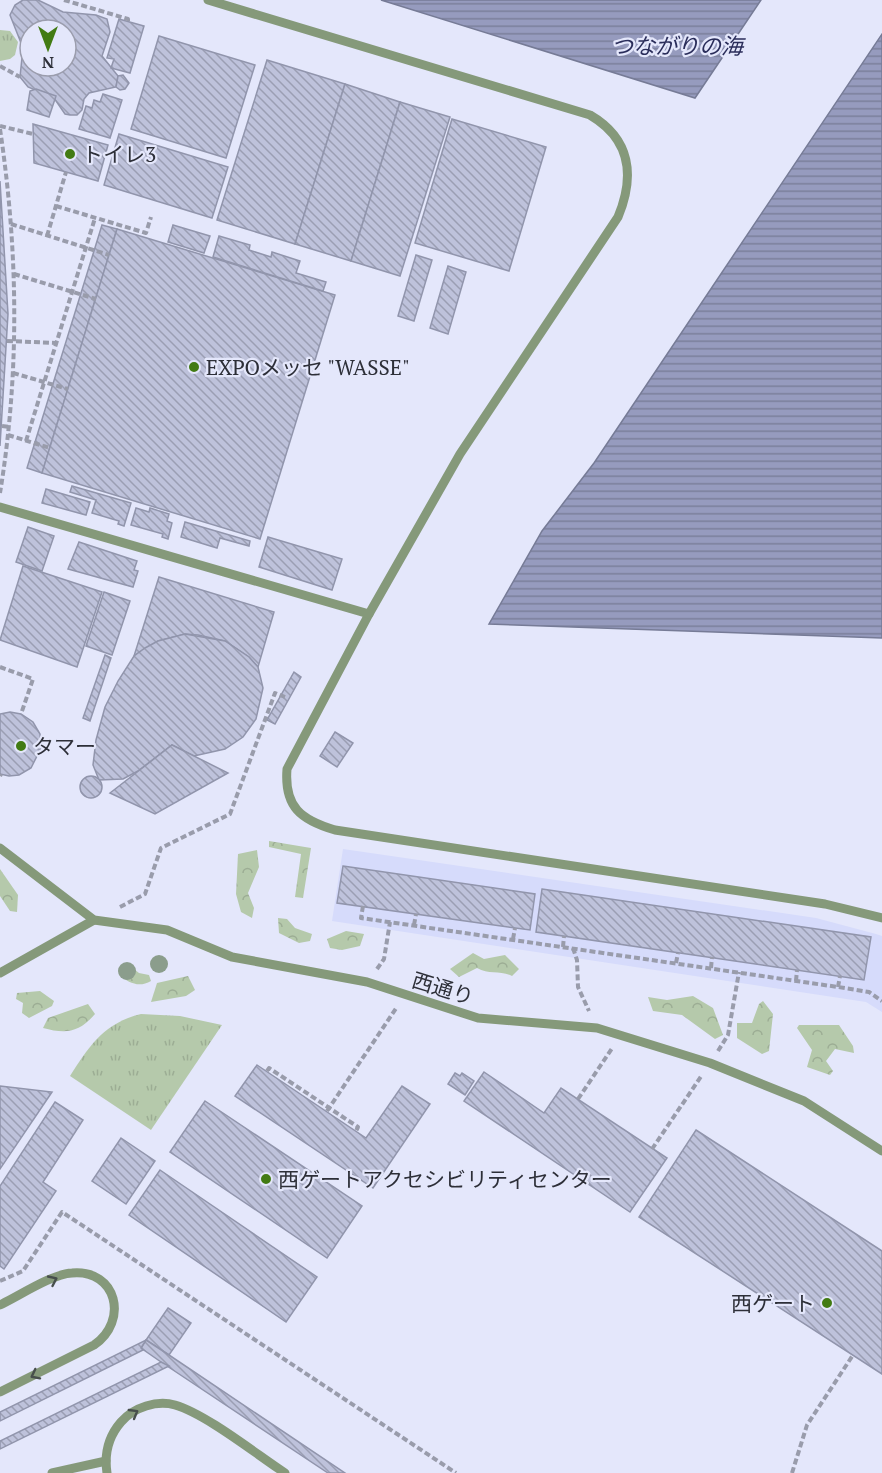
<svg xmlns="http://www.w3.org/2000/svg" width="882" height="1473" viewBox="0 0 882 1473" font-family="'PT Serif','Noto Sans JP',serif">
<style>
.built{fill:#d6dbfb}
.grass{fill:url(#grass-tufts)}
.forest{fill:url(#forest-crowns)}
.water{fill:url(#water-rules);stroke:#767b96;stroke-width:1.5}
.building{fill:url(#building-back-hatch);stroke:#9195ac;stroke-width:1.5;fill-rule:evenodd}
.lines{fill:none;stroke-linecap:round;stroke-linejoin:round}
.path{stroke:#999cab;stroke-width:4;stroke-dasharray:6 3;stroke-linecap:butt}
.service{stroke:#85997a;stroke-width:9}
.tree{fill:#8b9d8c}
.oneway{stroke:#474f4c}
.poi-dot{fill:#427b13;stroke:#e4e7fb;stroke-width:2}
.labels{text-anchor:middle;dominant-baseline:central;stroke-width:4.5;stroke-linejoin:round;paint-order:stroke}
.poi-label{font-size:21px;fill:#2d2f38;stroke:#e4e7fb;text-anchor:start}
.street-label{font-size:21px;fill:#2d2f38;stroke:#e4e7fb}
.water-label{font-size:22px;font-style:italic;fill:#2a2d5a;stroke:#e4e7fb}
</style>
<defs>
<pattern id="grass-tufts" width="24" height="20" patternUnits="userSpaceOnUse" patternTransform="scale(1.5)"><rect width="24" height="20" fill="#b5c9ab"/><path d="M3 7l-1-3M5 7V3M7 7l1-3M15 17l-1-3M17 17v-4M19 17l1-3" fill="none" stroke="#9cad94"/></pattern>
<pattern id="forest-crowns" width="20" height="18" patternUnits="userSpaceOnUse" patternTransform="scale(1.5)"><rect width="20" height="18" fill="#b5c9ab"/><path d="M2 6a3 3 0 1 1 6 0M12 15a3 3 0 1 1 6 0" fill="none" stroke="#9cad94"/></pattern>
<pattern id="water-rules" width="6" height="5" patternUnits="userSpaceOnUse" patternTransform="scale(1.5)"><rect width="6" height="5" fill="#969bbe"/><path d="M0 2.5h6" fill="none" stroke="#7b7f9b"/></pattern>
<pattern id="building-back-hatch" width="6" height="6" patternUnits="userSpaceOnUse" patternTransform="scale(1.5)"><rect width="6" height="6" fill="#bec2db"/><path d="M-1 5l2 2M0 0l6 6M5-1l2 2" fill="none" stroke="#9b9eb3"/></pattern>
</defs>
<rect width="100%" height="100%" fill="#e4e7fb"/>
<path class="built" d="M343,849L816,918L876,934L882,936V1012L866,1002L332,921Z"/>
<g class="grass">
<path d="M0,30L10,31L18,42L15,55L10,59L0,61Z"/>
<path d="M141,1014L180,1016L222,1025L151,1130L70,1076C89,1046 104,1023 141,1014Z"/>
</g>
<g class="forest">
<path d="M269,841L311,848L303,898L295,897L301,854L269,847Z"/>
<path d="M257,850L259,867L248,893L254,908L252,918L241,912L236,894L238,854Z"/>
<path d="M0,869L18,895L17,912L10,911L0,896Z"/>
<path d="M278,918L287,919L295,928L312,934L310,941L299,943L279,933Z"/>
<path d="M346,931L364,934L360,946L342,950L330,948L327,939Z"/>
<path d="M473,953L484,959L505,955L519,969L512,976C500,970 489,975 477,968L459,977L450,969Z"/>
<path d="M129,965L139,973L149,975L151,981C139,988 129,983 119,975Z"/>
<path d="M188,976L195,990L186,996L151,1002L157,983Z"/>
<path d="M40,991L54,1001L52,1006L29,1018L22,1013L23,1003L16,999L17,993Z"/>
<path d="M693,996L713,1008L723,1035L715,1039L682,1015L653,1011L648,997L667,1000Z"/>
<path d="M763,1001L773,1014L769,1051L762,1054L737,1038V1023H752L759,1004Z"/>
<path d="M88,1004L95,1014C79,1033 65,1034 43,1028L48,1018Z"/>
<path d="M799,1025H839L853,1046L854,1053L835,1049L826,1061L833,1071L830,1075L807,1067L812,1050L797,1028Z"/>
</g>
<g class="water">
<path d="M381,0H761L695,98Z"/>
<path d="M882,34V638L489,624L542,531L594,463Z"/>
</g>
<g class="building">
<path d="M23,0H38L63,12L96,15L107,19L110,32L102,56L118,76L116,87L89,93L84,99L82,110L77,115H70L65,114L54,98L28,87L20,77L23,48L10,15L15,5ZM30,30H66V66H30Z"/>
<path d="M119,19L144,26L130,73L111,68L114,59L107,58Z"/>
<path d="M159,36L255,65L226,158L131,129Z"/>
<path d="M267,60L345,84L295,244L217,220Z"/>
<path d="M123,75L129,83L125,89L120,90L116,87L118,76Z"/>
<path d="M345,84L400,102L351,261L295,244Z"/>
<path d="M36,89L56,96L49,117L27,110L30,91Z"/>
<path d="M103,94L122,100L110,138L79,129L86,106L92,108L94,100L100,102Z"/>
<path d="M400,102L450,117L400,276L351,261Z"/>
<path d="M452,119L546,147L509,271L415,243Z"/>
<path d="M33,124L108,145L98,181L34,163Z"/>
<path d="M119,134L228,167L212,218L104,185Z"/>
<path d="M0,181L8,314L0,446Z"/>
<path d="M102,225L117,229L42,473L27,468Z"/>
<path d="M173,225L210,236L204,253L168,242Z"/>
<path d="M117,229L335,295L260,539L42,473Z"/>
<path d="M219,236L250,245L249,250L271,257L272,252L300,261L296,273L326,282L323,291L213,257Z"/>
<path d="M416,255L432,260L414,321L398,316Z"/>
<path d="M448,266L466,272L448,334L430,328Z"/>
<path d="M72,486L131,503L124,526L118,524L119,521L92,513L96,500L70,492Z"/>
<path d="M46,489L90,502L86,515L42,503Z"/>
<path d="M136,508L149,512L150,508L169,514L167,521L172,523L168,539L162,537L163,534L131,525Z"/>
<path d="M185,522L250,541L249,546L220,538L217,548L181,537Z"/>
<path d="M28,527L54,536L42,571L16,562Z"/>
<path d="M268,537L342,559L332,590L259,567Z"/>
<path d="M79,542L137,561L134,570L138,571L133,587L68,569Z"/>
<path d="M23,566L102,592L77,667L0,640Z"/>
<path d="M159,577L274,612L258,667L249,657L225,641L198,635L185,634L158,641L134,656Z"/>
<path d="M104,592L130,601L112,655L86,646Z"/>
<path d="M185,634L225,641L249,657L258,667L263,688L256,719L243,737L225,749L194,756L172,745L138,771L123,779L99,780L93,765L96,740L105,707L118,681L134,656L145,648L158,641Z"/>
<path d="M105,655L111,658L90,721L83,718Z"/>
<path d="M294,672L301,677L275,724L267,720Z"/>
<path d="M10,712L21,714L33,722L40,734L41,748L31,768L19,775L9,776L0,774V714Z"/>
<path d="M335,732L353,743L337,767L320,756Z"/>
<path d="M172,745L228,773L155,814L110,793Z"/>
<circle cx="91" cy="787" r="11"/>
<path d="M343,866L535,894L530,930L337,903Z"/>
<path d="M542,889L871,937L864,980L536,932Z"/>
<path d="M257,1065L366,1138L402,1086L430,1104L373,1188L235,1096Z"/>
<path d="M484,1072L544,1113L561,1088L667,1158L630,1212L464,1101Z"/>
<path d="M455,1073L460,1076L462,1073L474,1081L465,1095L448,1084Z"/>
<path d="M0,1086L52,1092L0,1169Z"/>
<path d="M205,1101L362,1206L327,1258L170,1152Z"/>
<path d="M55,1102L83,1120L43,1182L56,1191L4,1269L0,1266V1186Z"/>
<path d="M696,1130L882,1251V1374L639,1217Z"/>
<path d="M121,1138L155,1161L126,1204L92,1181Z"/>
<path d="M160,1170L317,1277L286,1322L129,1215Z"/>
<path d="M168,1308L191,1323L169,1355L146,1340Z"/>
<path d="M146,1340L169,1355L345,1473H328L161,1362L141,1348Z"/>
<path d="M146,1340L141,1348L143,1350L0,1421V1412Z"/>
<path d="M161,1362L169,1366L0,1449V1441Z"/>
</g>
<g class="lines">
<g class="path">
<path d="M64,0L128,19V21"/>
<path d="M0,66L20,77"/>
<path d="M0,126L33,134"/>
<path d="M0,129C18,249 20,372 0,493"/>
<path d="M56,206L146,233L151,217"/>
<path d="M11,224L109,255"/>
<path d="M47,236L66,172"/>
<path d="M14,274L96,299"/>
<path d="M7,341L56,343"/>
<path d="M13,373L68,389"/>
<path d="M2,426L9,427"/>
<path d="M8,435L50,448"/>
<path d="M26,441L95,218"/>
<path d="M0,667L33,679L21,714"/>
<path d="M0,776L1,774"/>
<path d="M363,906L361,918L838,987L869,992L882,1001"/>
<path d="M120,907L145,894L161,848L230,814L275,693L285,697"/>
<path d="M414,925L416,914"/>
<path d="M513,939L515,928"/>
<path d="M563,947L564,936"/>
<path d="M573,948L577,960L578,987L589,1011"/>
<path d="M676,963L678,953"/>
<path d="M711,968L712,957"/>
<path d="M377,969L384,959L390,922"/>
<path d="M796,981L797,970"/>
<path d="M838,987L840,976"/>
<path d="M718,1051L728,1035L739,972"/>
<path d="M267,1071L269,1068L358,1127L356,1131"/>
<path d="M578,1099L613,1047"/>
<path d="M327,1111L397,1007"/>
<path d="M652,1149L702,1075"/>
<path d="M0,1281L23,1271L62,1212L456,1473"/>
<path d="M792,1473L807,1425L853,1355"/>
</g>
<g class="service">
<path d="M208,0L590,115C631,139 635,176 618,217L460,454L369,614L287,769C284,807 301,820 335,830L825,904L882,918"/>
<path d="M0,507L369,614"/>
<path d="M0,848L94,920L167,930L232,957L367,982L478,1018L597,1028L710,1063L804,1101L882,1151"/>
<path d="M0,973L94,920"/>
<path d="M0,1305C19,1296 52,1274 72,1273C117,1269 129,1321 94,1345L0,1392"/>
<path d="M52,1473L106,1461"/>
<path d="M107,1473C104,1453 108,1437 121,1422C134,1407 157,1400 175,1405C206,1414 256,1454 285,1473"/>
</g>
</g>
<g class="tree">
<circle cx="159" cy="964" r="9"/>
<circle cx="127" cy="971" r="9"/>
</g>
<defs><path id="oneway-chevron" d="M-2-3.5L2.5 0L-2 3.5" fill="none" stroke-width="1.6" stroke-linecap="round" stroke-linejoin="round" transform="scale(1.5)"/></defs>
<g class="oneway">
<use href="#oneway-chevron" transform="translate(53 1280) rotate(-25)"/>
<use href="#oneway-chevron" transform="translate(35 1375) rotate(153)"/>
<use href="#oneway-chevron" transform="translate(134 1413) rotate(-30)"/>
</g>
<g class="poi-dot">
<circle cx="70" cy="154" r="6"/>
<circle cx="194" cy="367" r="6"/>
<circle cx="21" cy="746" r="6"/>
<circle cx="266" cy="1179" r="6"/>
<circle cx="827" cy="1303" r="6"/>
</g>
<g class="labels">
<g class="poi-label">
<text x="82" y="154">トイレ3</text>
<text x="206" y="367">EXPOメッセ "WASSE"</text>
<text x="33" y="746">タマー</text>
<text x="278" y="1179">西ゲートアクセシビリティセンター</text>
<text x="815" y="1303" text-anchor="end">西ゲート</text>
</g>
<g class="street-label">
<text transform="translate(443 988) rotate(17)">西通り</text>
</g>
<g class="water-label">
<text x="677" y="45">つながりの海</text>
</g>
</g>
<g transform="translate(48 48) rotate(180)"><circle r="28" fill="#e4e7fb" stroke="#9b9dad" stroke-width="1.5"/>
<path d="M0-4.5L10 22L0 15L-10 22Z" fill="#427b13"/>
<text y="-9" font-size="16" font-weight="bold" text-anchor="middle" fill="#2d2f38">N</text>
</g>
</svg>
